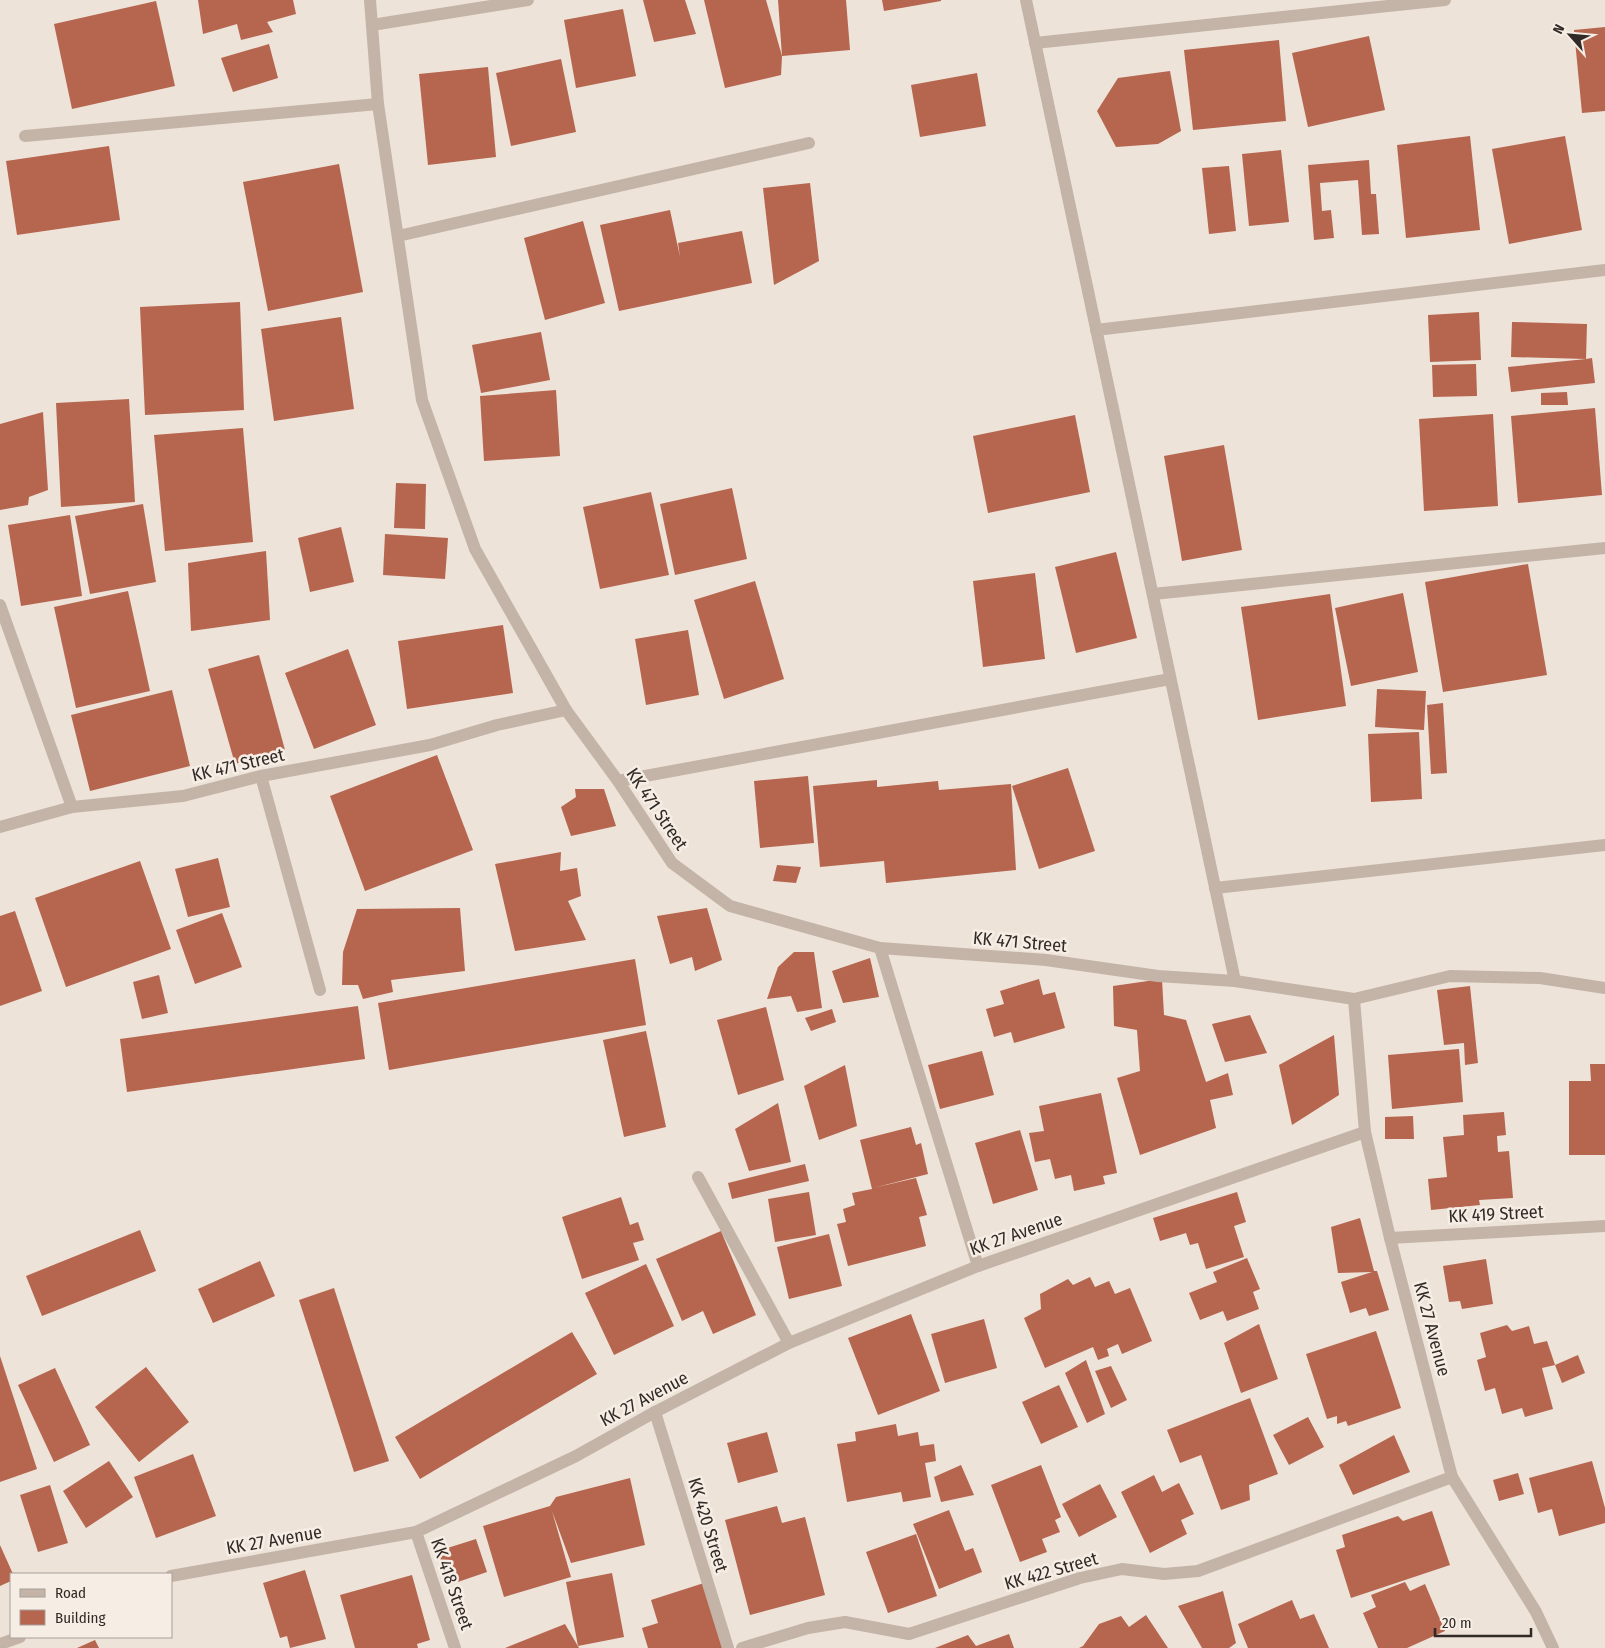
<svg xmlns="http://www.w3.org/2000/svg" width="1605" height="1648" viewBox="0 0 1605 1648" font-family="'Fira Sans Condensed',sans-serif">
<style>
.building{fill:#b6654e}
.lines{fill:none;stroke-linecap:round;stroke-linejoin:round}
.service{stroke:#c4b4a7;stroke-width:12}
.minor{stroke:#c4b4a7;stroke-width:12}
.labels{text-anchor:middle;dominant-baseline:central;stroke-width:5;stroke-linejoin:round;paint-order:stroke}
.street-label{font-size:18px;fill:#312a26;stroke:#f6eee5}
</style>
<rect width="100%" height="100%" fill="#ede3d9"/>
<g class="building">
<path d="M198,0H293L296,14L267,22L273,32L241,40L237,24L203,34Z"/>
<path d="M643,0H685L696,34L654,42Z"/>
<path d="M704,0H766L782,56L781,75L725,88Z"/>
<path d="M778,0H846L850,50L782,56Z"/>
<path d="M882,0H941V1L884,11Z"/>
<path d="M156,1L175,86L72,109L54,24Z"/>
<path d="M623,9L636,76L576,88L564,20Z"/>
<path d="M1605,27V111L1582,113L1574,30Z"/>
<path d="M1369,36L1385,110L1308,127L1292,53Z"/>
<path d="M1279,40L1286,121L1193,130L1184,50Z"/>
<path d="M269,44L278,78L233,92L221,58Z"/>
<path d="M561,59L576,132L511,146L496,73Z"/>
<path d="M488,67L496,157L428,165L419,74Z"/>
<path d="M1170,71L1181,131L1158,144L1116,147L1097,111L1118,78Z"/>
<path d="M977,73L986,126L920,137L911,85Z"/>
<path d="M1470,136L1480,230L1406,238L1397,145Z"/>
<path d="M1565,136L1582,230L1509,244L1492,149Z"/>
<path d="M109,146L120,220L17,235L6,161Z"/>
<path d="M1281,150L1289,222L1249,226L1242,154Z"/>
<path d="M1369,160L1371,194H1376L1379,234L1362,235L1358,180L1320,183L1322,211L1331,210L1334,238L1314,240L1308,165Z"/>
<path d="M339,164L363,292L268,311L243,182Z"/>
<path d="M1229,166L1236,231L1209,234L1202,168Z"/>
<path d="M810,183L819,261L774,285L763,188Z"/>
<path d="M670,210L680,257L678,243L742,231L752,283L619,311L600,225Z"/>
<path d="M583,221L605,303L545,320L524,238Z"/>
<path d="M240,302L244,410L145,415L140,307Z"/>
<path d="M1479,312L1481,360L1430,362L1428,315Z"/>
<path d="M341,317L354,409L274,421L261,329Z"/>
<path d="M1512,322L1587,324L1586,359L1592,358L1595,383L1511,392L1508,367L1586,359L1511,357Z"/>
<path d="M541,332L550,380L481,393L472,345Z"/>
<path d="M1476,364L1477,396L1433,397L1432,365Z"/>
<path d="M556,390L560,456L484,461L480,396Z"/>
<path d="M1567,392L1568,405H1541V393Z"/>
<path d="M129,399L135,502L61,507L56,403Z"/>
<path d="M1595,408L1602,495L1518,503L1511,416Z"/>
<path d="M43,412L48,490L29,497L28,505L0,510V424Z"/>
<path d="M1493,414L1498,506L1424,511L1419,419Z"/>
<path d="M1075,415L1090,492L988,513L973,436Z"/>
<path d="M243,428L253,542L165,551L154,435Z"/>
<path d="M1224,445L1242,550L1182,561L1164,456Z"/>
<path d="M396,483L426,484L425,529L394,528Z"/>
<path d="M732,488L747,559L675,575L660,504Z"/>
<path d="M651,492L669,575L600,589L583,507Z"/>
<path d="M143,504L156,582L90,594L75,516Z"/>
<path d="M70,515L82,596L21,606L8,525Z"/>
<path d="M341,527L354,582L310,592L298,538Z"/>
<path d="M385,534L448,538L445,579L383,575Z"/>
<path d="M266,551L270,620L191,631L188,563Z"/>
<path d="M1116,552L1137,638L1076,653L1055,567Z"/>
<path d="M1528,564L1547,675L1443,692L1425,582Z"/>
<path d="M1035,573L1045,659L983,667L973,581Z"/>
<path d="M755,581L784,679L724,699L694,600Z"/>
<path d="M128,591L150,691L76,708L54,607Z"/>
<path d="M1403,593L1418,672L1351,686L1335,608Z"/>
<path d="M1330,594L1346,706L1258,720L1241,607Z"/>
<path d="M503,625L513,693L407,709L398,641Z"/>
<path d="M688,630L699,695L646,705L635,639Z"/>
<path d="M348,649L376,725L314,749L285,673Z"/>
<path d="M259,655L285,750L235,764L208,669Z"/>
<path d="M1377,689L1426,691L1424,730L1375,727Z"/>
<path d="M172,690L190,766L90,791L71,715Z"/>
<path d="M1443,703L1447,773L1431,774L1427,705Z"/>
<path d="M1419,732L1422,799L1371,802L1368,734Z"/>
<path d="M437,755L473,850L365,891L330,796Z"/>
<path d="M1068,768L1095,851L1039,869L1012,786Z"/>
<path d="M808,776L814,843L760,848L754,781Z"/>
<path d="M877,780V787L938,781L939,790L1011,784L1016,870L886,883L884,861L820,867L813,786Z"/>
<path d="M575,789H604L616,826L571,836L561,807L576,797Z"/>
<path d="M561,852L560,871L577,868L581,896L568,901L586,940L515,951L495,864Z"/>
<path d="M218,858L230,907L188,917L175,869Z"/>
<path d="M140,861L171,949L66,987L35,898Z"/>
<path d="M777,865L801,867L796,883L773,881Z"/>
<path d="M460,908L465,971L391,980L393,992L363,999L358,985H342L343,952L357,909Z"/>
<path d="M707,908L722,960L695,971L692,957L670,964L657,916Z"/>
<path d="M15,911L42,991L0,1006V916Z"/>
<path d="M222,913L242,967L195,984L176,930Z"/>
<path d="M794,952H814L822,1008L797,1012L791,996L767,999L778,967Z"/>
<path d="M870,958L879,997L843,1003L832,971Z"/>
<path d="M635,959L646,1025L389,1070L378,1003Z"/>
<path d="M159,975L168,1013L142,1019L133,982Z"/>
<path d="M1039,979L1043,995L1055,992L1065,1028L1014,1043L1011,1032L994,1037L986,1009L1004,1004L1000,991Z"/>
<path d="M1162,979L1164,1015L1186,1020L1206,1082L1228,1073L1233,1095L1210,1100L1216,1128L1140,1155L1117,1078L1140,1071L1137,1030L1114,1026L1113,986Z"/>
<path d="M1470,986L1478,1063L1465,1065L1464,1043L1444,1045L1437,990Z"/>
<path d="M358,1006L365,1059L127,1092L120,1039Z"/>
<path d="M766,1007L784,1080L738,1095L717,1020Z"/>
<path d="M832,1009L836,1022L811,1031L805,1018Z"/>
<path d="M1250,1015L1267,1053L1225,1062L1212,1024Z"/>
<path d="M646,1031L666,1127L624,1137L603,1040Z"/>
<path d="M1334,1035L1339,1095L1292,1125L1279,1065Z"/>
<path d="M1459,1049L1463,1102L1392,1109L1388,1055Z"/>
<path d="M982,1051L994,1095L940,1109L928,1065Z"/>
<path d="M1590,1064H1605V1155H1569V1081H1591Z"/>
<path d="M845,1065L857,1126L819,1140L804,1086Z"/>
<path d="M1101,1093L1117,1173L1103,1176L1105,1184L1074,1191L1071,1175L1055,1179L1050,1159L1035,1162L1029,1133L1044,1131L1039,1106Z"/>
<path d="M778,1103L791,1162L749,1171L735,1129Z"/>
<path d="M1504,1112L1506,1135L1497,1136L1498,1152L1509,1151L1513,1198L1479,1200L1480,1205L1431,1210L1428,1179L1447,1177L1443,1137L1464,1135L1463,1115Z"/>
<path d="M1413,1116L1414,1139H1385V1117Z"/>
<path d="M911,1127L916,1145L921,1143L928,1174L873,1188L916,1178L927,1215L919,1217L926,1246L848,1266L837,1224L846,1222L843,1209L855,1205L852,1193L872,1189L860,1140Z"/>
<path d="M1020,1130L1038,1190L993,1204L975,1143Z"/>
<path d="M805,1164L809,1181L732,1199L728,1183Z"/>
<path d="M809,1192L816,1235L775,1242L768,1199Z"/>
<path d="M1237,1192L1246,1222L1234,1226L1244,1257L1206,1269L1198,1243L1190,1245L1186,1233L1160,1241L1153,1218Z"/>
<path d="M621,1197L630,1225L638,1222L644,1240L633,1243L639,1260L582,1279L562,1217Z"/>
<path d="M1360,1218L1374,1271H1377L1389,1310L1369,1316L1366,1308L1350,1313L1341,1282L1372,1272L1338,1273L1331,1227Z"/>
<path d="M140,1230L156,1271L42,1316L26,1276Z"/>
<path d="M721,1231L756,1315L713,1334L703,1311L682,1321L656,1259Z"/>
<path d="M829,1234L842,1286L789,1299L777,1247Z"/>
<path d="M1247,1258L1260,1289L1253,1292L1259,1309L1227,1321L1223,1311L1200,1320L1189,1293L1217,1282L1213,1272Z"/>
<path d="M1486,1259L1493,1304L1462,1309L1460,1301L1449,1302L1443,1266Z"/>
<path d="M260,1261L275,1296L213,1323L198,1289Z"/>
<path d="M646,1264L674,1326L614,1355L585,1293Z"/>
<path d="M1090,1277L1095,1287L1109,1281L1115,1294L1130,1288L1152,1341L1122,1354L1118,1344L1107,1349L1109,1356L1098,1360L1093,1347L1045,1368L1024,1318L1041,1309L1040,1294L1068,1279L1073,1285Z"/>
<path d="M334,1288L389,1461L354,1472L299,1300Z"/>
<path d="M911,1314L940,1391L878,1415L848,1338Z"/>
<path d="M984,1319L997,1368L945,1383L931,1334Z"/>
<path d="M1259,1324L1278,1379L1241,1393L1224,1343Z"/>
<path d="M1507,1325L1512,1331L1529,1326L1534,1344L1547,1341L1555,1365L1542,1368L1553,1409L1525,1417L1522,1408L1502,1414L1495,1388L1485,1391L1477,1360L1486,1357L1480,1333Z"/>
<path d="M1376,1331L1401,1408L1348,1426L1346,1421L1337,1424V1416L1327,1419L1306,1354Z"/>
<path d="M572,1332L597,1374L420,1479L395,1437Z"/>
<path d="M1578,1355L1585,1373L1562,1383L1555,1365Z"/>
<path d="M0,1356L37,1469L0,1482Z"/>
<path d="M1086,1360L1105,1414L1087,1423L1065,1373Z"/>
<path d="M1111,1366L1127,1400L1111,1408L1095,1371Z"/>
<path d="M146,1367L189,1422L139,1462L95,1407Z"/>
<path d="M55,1368L90,1445L54,1462L18,1385Z"/>
<path d="M1059,1385L1078,1427L1041,1444L1022,1402Z"/>
<path d="M1250,1398L1278,1474L1249,1485L1250,1500L1221,1510L1201,1455L1180,1463L1167,1430Z"/>
<path d="M1308,1417L1324,1447L1289,1465L1273,1435Z"/>
<path d="M896,1424L898,1436L918,1432L920,1446L934,1444L936,1461L925,1463L931,1497L903,1502L901,1492L847,1502L837,1444L856,1441L855,1432Z"/>
<path d="M767,1432L778,1472L738,1483L727,1443Z"/>
<path d="M1394,1435L1410,1472L1353,1495L1339,1465Z"/>
<path d="M193,1454L216,1516L156,1538L134,1477Z"/>
<path d="M109,1461L133,1497L86,1528L63,1491Z"/>
<path d="M1592,1461L1605,1508V1523L1559,1536L1552,1509L1538,1513L1529,1478Z"/>
<path d="M961,1465L974,1495L941,1502L934,1477Z"/>
<path d="M1041,1465L1061,1517L1055,1520L1060,1532L1042,1539L1047,1552L1020,1562L991,1485Z"/>
<path d="M1518,1473L1524,1494L1499,1501L1493,1480Z"/>
<path d="M1154,1475L1162,1492L1179,1483L1194,1514L1181,1520L1187,1534L1150,1553L1121,1492Z"/>
<path d="M630,1478L645,1545L571,1563L552,1511L571,1577L504,1597L483,1526L550,1506L556,1497Z"/>
<path d="M1100,1484L1117,1517L1079,1537L1062,1504Z"/>
<path d="M50,1485L68,1543L38,1552L20,1495Z"/>
<path d="M777,1506L782,1523L805,1517L825,1595L750,1615L725,1520Z"/>
<path d="M949,1510L965,1551L973,1548L982,1572L939,1589L913,1524Z"/>
<path d="M1432,1511L1450,1565L1351,1598L1336,1550L1345,1547L1342,1535L1398,1516L1403,1521Z"/>
<path d="M916,1534L937,1596L888,1613L866,1552Z"/>
<path d="M476,1539L487,1572L449,1585L438,1551Z"/>
<path d="M0,1545L13,1574L11,1581L0,1586Z"/>
<path d="M305,1570L326,1639L290,1648L287,1636L280,1638L263,1583Z"/>
<path d="M612,1573L624,1637L578,1646L566,1582Z"/>
<path d="M412,1575L430,1640L417,1644L418,1648H355L340,1595Z"/>
<path d="M707,1582L727,1648H648L642,1628L658,1623L651,1600Z"/>
<path d="M1405,1582L1410,1591L1425,1584L1445,1631L1407,1648H1378L1363,1613L1376,1607L1371,1595Z"/>
<path d="M1223,1591L1236,1643L1229,1648H1202L1178,1606Z"/>
<path d="M1292,1600L1300,1619L1314,1614L1329,1648H1248L1238,1624Z"/>
<path d="M1146,1615L1168,1648H1079L1083,1646L1099,1624L1121,1616L1129,1627Z"/>
<path d="M565,1624L579,1648H505Z"/>
<path d="M1009,1634L1014,1648H935L968,1635L976,1646Z"/>
<path d="M95,1640L99,1648H77Z"/>
</g>
<g class="lines">
<path class="service" d="M698,1177L789,1343"/>
<g class="minor">
<path d="M370,0L378,104L422,400L475,549L566,710"/>
<path d="M1026,0L1235,981"/>
<path d="M372,25L528,0"/>
<path d="M1035,43L1445,0"/>
<path d="M25,136L378,104"/>
<path d="M398,236L809,143"/>
<path d="M1096,330L1605,270"/>
<path d="M1153,594L1605,548"/>
<path d="M0,605L72,807"/>
<path d="M261,776L320,990"/>
<path d="M618,781L1170,679"/>
<path d="M0,827L72,807L183,796L261,776L430,745L497,725L566,710L618,781L672,863L730,906L880,948L1046,960L1158,976L1235,981L1354,999L1365,1132"/>
<path d="M1215,888L1605,845"/>
<path d="M880,948L978,1266"/>
<path d="M1354,999L1450,976L1540,978L1605,988"/>
<path d="M1390,1238L1605,1226"/>
<path d="M655,1412L728,1648"/>
<path d="M416,1532L455,1648"/>
<path d="M171,1576L416,1532L576,1456L655,1412L789,1343L978,1266L1365,1132L1390,1238L1452,1477L1536,1612L1553,1648"/>
<path d="M0,1644L20,1637"/>
<path d="M742,1648L808,1628L845,1622L909,1634L1080,1578L1122,1569L1164,1574L1198,1571L1452,1477"/>
</g>
</g>
<g class="labels">
<g class="street-label">
<text transform="translate(238 765) rotate(-13)">KK 471 Street</text>
<text transform="translate(657 809) rotate(56)">KK 471 Street</text>
<text transform="translate(1020 942) rotate(5)">KK 471 Street</text>
<text transform="translate(1496 1214) rotate(-3)">KK 419 Street</text>
<text transform="translate(1016 1234) rotate(-19)">KK 27 Avenue</text>
<text transform="translate(1432 1329) rotate(75)">KK 27 Avenue</text>
<text transform="translate(644 1399) rotate(-28)">KK 27 Avenue</text>
<text transform="translate(708 1525) rotate(73)">KK 420 Street</text>
<text transform="translate(274 1540) rotate(-10)">KK 27 Avenue</text>
<text transform="translate(1051 1571) rotate(-16)">KK 422 Street</text>
<text transform="translate(452 1584) rotate(71)">KK 418 Street</text>
</g>
</g>
<rect x="10" y="1573" width="162" height="65" fill="#f6eee5" stroke="#a7a099"/>
<rect x="20" y="1589" width="25" height="8" fill="#c4b4a7" stroke="#a7a099"/>
<text x="55" y="1598" font-size="15" fill="#312a26">Road</text>
<rect x="20" y="1610" width="25" height="15" fill="#b6654e" stroke="#a7a099"/>
<text x="55" y="1623" font-size="15" fill="#312a26">Building</text>
<g transform="translate(1570 35) rotate(297)" stroke="#f6eee5" stroke-width="4" paint-order="stroke">
<path d="M0-4L9 19L0 12L-9 19Z" fill="#312a26"/>
<text y="-8" font-size="14" font-weight="bold" text-anchor="middle" fill="#312a26">N</text>
</g>
<path d="M1435 1628v8h96v-8" fill="none" stroke="#312a26" stroke-width="2.5"/>
<text x="1442" y="1628" font-size="15" fill="#312a26" stroke="#f6eee5" stroke-width="4" paint-order="stroke">20 m</text>
</svg>
